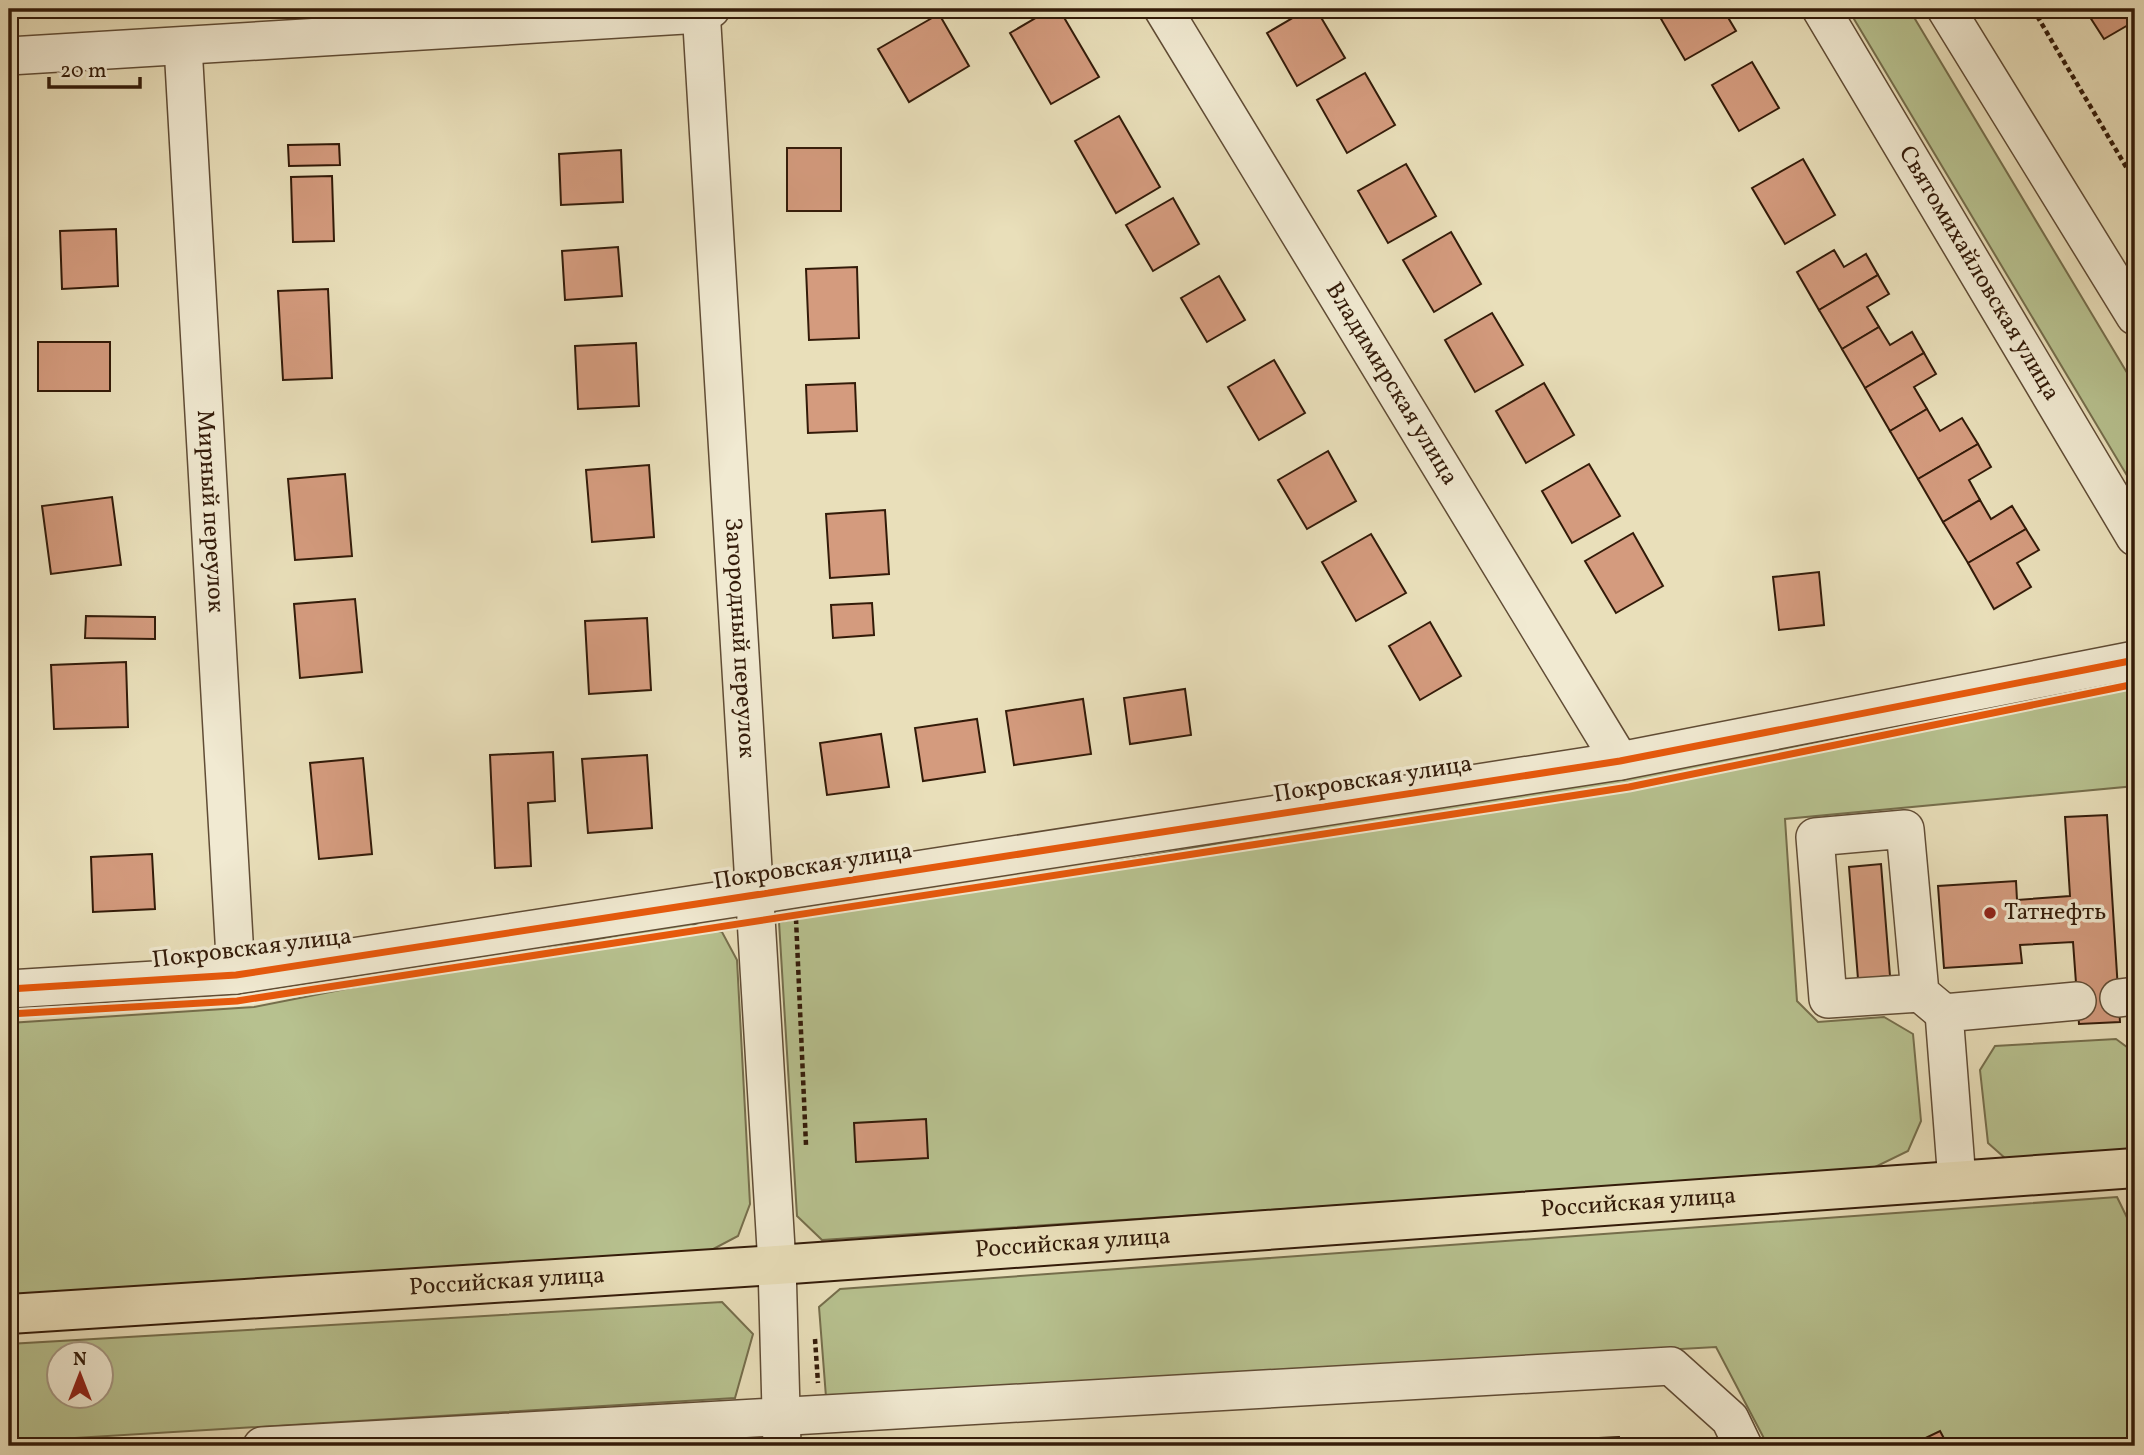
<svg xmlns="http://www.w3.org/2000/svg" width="2144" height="1455" viewBox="0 0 2144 1455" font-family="Vollkorn,serif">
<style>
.green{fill:#b7c18f;stroke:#756e4c;stroke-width:2;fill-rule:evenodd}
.building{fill:#d49b7e;stroke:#331b09;stroke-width:2}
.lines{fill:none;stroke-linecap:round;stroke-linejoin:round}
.minor-casing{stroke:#604c35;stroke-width:40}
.major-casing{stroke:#331b09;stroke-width:42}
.path{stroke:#331b09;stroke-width:4.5;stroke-dasharray:5 3.5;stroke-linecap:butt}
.minor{stroke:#f1ead2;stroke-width:37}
.major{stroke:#e9dfba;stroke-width:38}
.cycleway-casing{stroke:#f1ead2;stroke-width:11}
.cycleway{stroke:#e8590c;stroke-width:7}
.poi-dot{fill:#8f2418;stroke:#f1ead2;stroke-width:2.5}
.labels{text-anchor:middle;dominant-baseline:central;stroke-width:7;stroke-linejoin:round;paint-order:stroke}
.street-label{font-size:24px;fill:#331b09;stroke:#f1ead2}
.poi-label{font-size:24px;fill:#331b09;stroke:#f1ead2;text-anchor:start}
</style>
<rect width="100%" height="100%" fill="#e9dfba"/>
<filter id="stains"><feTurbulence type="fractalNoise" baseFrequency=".00286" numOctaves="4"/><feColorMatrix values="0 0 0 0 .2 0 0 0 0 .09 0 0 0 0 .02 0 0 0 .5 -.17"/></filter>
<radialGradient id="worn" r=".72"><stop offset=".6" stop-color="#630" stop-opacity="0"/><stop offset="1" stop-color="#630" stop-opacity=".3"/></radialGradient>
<g class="green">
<path d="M1848,9H1909L2135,386V489Z"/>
<path d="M2135,679V786L1785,819L1797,1001L1818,1022L1884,1017L1913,1034L1921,1121L1908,1151L1869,1170L822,1240L797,1216L779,922Z"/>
<path d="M684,922L722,932L737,960L750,1204L738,1236L702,1255L9,1296V1023L254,1007Z"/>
<path d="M2116,1039L2135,1053V1145L2128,1152L2006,1159L1988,1143L1980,1070L1995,1046Z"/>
<path d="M2117,1197L2135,1234V1446H1768L1716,1347L826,1397L819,1307L840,1289Z"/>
<path d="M722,1302L753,1334L735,1398L9,1442V1344ZM60,1354H102V1396H60Z"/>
</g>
<g class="building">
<path d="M1051,9H1059L1099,77L1051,104L1010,33Z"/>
<path d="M1308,9H1316L1345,58L1297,86L1267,33Z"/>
<path d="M1661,9H1723L1736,31L1685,60L1657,12Z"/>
<path d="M2097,9H2135V21L2104,39L2088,14Z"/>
<path d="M939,14L969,66L909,102L878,49Z"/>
<path d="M2135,41V58L2128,45Z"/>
<path d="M1752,62L1779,108L1739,131L1712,85Z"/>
<path d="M1365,73L1395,125L1347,153L1317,100Z"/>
<path d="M1119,116L1160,187L1116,213L1075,141Z"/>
<path d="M339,144L340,165L289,166L288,145Z"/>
<rect x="787" y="148" width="54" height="63"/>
<path d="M621,150L623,202L561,205L559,154Z"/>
<path d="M1803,159L1835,215L1785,244L1752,188Z"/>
<path d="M1406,164L1436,216L1388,243L1358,191Z"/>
<path d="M332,176L334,241L293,242L291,177Z"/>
<path d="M1173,198L1199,244L1153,271L1126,225Z"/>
<path d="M116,229L118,286L62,289L60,231Z"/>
<path d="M1451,232L1481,284L1434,312L1403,260Z"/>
<path d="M618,247L622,296L565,300L562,251Z"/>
<path d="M1834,250L1844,267L1866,254L1878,275L1819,310L1797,272Z"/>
<path d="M857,267L859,338L809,340L806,269Z"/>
<path d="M1878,275L1889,294L1867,307L1879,327L1842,349L1819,310Z"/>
<path d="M1219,276L1245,320L1207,342L1181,298Z"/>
<path d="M328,289L332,378L283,380L278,291Z"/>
<path d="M1492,313L1523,365L1475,392L1445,340Z"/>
<path d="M1879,327L1890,345L1912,332L1924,353L1865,388L1842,349Z"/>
<rect x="38" y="342" width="72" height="49"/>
<path d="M636,343L639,406L578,409L575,346Z"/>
<path d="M1924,353L1936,374L1914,387L1927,409L1890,431L1865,388Z"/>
<path d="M1274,360L1305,413L1259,440L1228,387Z"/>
<path d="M855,383L857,431L808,433L806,385Z"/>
<path d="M1544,383L1574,435L1526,463L1496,411Z"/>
<path d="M1927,409L1940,431L1962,418L1978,444L1918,479L1890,431Z"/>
<path d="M1978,444L1991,467L1969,480L1980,500L1943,522L1918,479Z"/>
<path d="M1328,451L1356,501L1307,529L1278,480Z"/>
<path d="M1589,464L1620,516L1572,543L1542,491Z"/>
<path d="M649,465L654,537L592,542L586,470Z"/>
<path d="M345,474L352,556L295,560L288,479Z"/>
<path d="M112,497L121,565L51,574L42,506Z"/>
<path d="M1980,500L1991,519L2012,506L2026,529L1968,563L1943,522Z"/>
<path d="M885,510L889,574L830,578L826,514Z"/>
<path d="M2026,529L2039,550L2017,563L2031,587L1994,609L1968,563Z"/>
<path d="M1633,533L1663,586L1616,613L1585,561Z"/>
<path d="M1371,534L1406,593L1356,621L1322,562Z"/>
<path d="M1819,572L1824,625L1779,630L1773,577Z"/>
<path d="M355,599L362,672L300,678L294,604Z"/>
<path d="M872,603L874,635L833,638L831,605Z"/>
<path d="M86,616L155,617V639L85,638Z"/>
<path d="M647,618L651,690L589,694L585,621Z"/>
<path d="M1430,622L1461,676L1420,700L1389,646Z"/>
<path d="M126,662L128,727L54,729L51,665Z"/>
<path d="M1185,689L1191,735L1130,744L1124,698Z"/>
<path d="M1083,699L1091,754L1014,765L1006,711Z"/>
<path d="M977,719L985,772L923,781L915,728Z"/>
<path d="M881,734L889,787L827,795L820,743Z"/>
<path d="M553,752L555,801L528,803L531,866L495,868L490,755Z"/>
<path d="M647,755L652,828L588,833L582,759Z"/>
<path d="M363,758L372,854L319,859L310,763Z"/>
<path d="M2107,815L2120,1022L2079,1024L2073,942L2020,945L2022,963L1944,968L1938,886L2016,881L2017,900L2070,896L2065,817Z"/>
<path d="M152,854L155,909L93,912L91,857Z"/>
<path d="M1881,864L1890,976L1858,979L1849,867Z"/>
<path d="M926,1119L928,1158L856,1162L854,1123Z"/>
<path d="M1940,1431L1948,1446H1909Z"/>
<path d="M1619,1437L1620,1446H1536V1441Z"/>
</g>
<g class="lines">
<defs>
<g id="minor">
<path id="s1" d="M701,9L777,1265L782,1446"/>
<path id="s2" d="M1163,9L1620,761"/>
<path id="s3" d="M1821,9L2135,537"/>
<path d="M1946,9L2135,316"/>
<path id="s4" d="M183,46L236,975"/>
<path d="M9,56L701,14L711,9"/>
<path d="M9,989L236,975L794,889L1620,761L2135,660"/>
<path d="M1920,993L1905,829L1815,837L1828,999L1920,993L1944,1013"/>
<path d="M2119,998L2135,996"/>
<path d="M1957,1181L1944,1013L2077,1001"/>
<path d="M262,1446L1671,1366L1730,1419L1743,1446"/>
</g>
<g id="major">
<path id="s5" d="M9,1314L777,1265L2135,1168"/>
</g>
</defs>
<use href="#minor" class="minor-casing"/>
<use href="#major" class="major-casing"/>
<g class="path">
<path d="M2033,9L2135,182"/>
<path d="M796,919L806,1145"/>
<path d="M815,1339L818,1383"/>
</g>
<use href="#minor" class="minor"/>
<use href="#major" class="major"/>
<defs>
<g id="cycleway">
<path d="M9,989L236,975L794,889L1620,761L2135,660"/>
<path d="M9,1014L237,1001L1629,787L2135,684"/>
</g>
</defs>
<use href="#cycleway" class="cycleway-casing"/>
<use href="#cycleway" class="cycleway"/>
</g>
<circle class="poi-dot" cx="1990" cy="913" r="7"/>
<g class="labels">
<g class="street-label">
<text stroke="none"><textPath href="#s3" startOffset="308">Святомихайловская улица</textPath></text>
<text stroke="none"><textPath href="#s2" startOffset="439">Владимирская улица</textPath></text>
<text stroke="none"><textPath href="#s4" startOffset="466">Мирный переулок</textPath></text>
<text stroke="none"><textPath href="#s1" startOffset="630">Загородный переулок</textPath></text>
<text transform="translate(1373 780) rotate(-9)">Покровская улица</text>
<text transform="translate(813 867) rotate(-9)">Покровская улица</text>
<text transform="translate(252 949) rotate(-7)">Покровская улица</text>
<text stroke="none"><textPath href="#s5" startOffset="1633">Российская улица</textPath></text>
<text stroke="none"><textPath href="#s5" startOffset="1066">Российская улица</textPath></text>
<text stroke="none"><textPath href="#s5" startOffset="499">Российская улица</textPath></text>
</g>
<g class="poi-label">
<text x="2004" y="913">Татнефть</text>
</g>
</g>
<rect width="2144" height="1455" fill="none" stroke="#e9dfba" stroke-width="35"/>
<rect x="10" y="10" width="2123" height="1434" fill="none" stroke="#331b09" stroke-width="3.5"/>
<rect x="18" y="18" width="2109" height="1420" fill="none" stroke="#331b09" stroke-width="2"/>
<g transform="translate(80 1375)"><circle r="33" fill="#f1ead2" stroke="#a59782" stroke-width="2"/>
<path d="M0-5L12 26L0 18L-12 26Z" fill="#8f2418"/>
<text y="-10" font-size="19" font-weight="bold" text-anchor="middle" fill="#331b09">N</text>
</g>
<path d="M49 77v10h91v-10" fill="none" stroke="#331b09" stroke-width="3.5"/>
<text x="60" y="77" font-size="21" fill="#331b09" stroke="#f1ead2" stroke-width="5" paint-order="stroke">20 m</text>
<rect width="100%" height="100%" filter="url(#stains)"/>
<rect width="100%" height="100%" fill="url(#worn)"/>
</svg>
